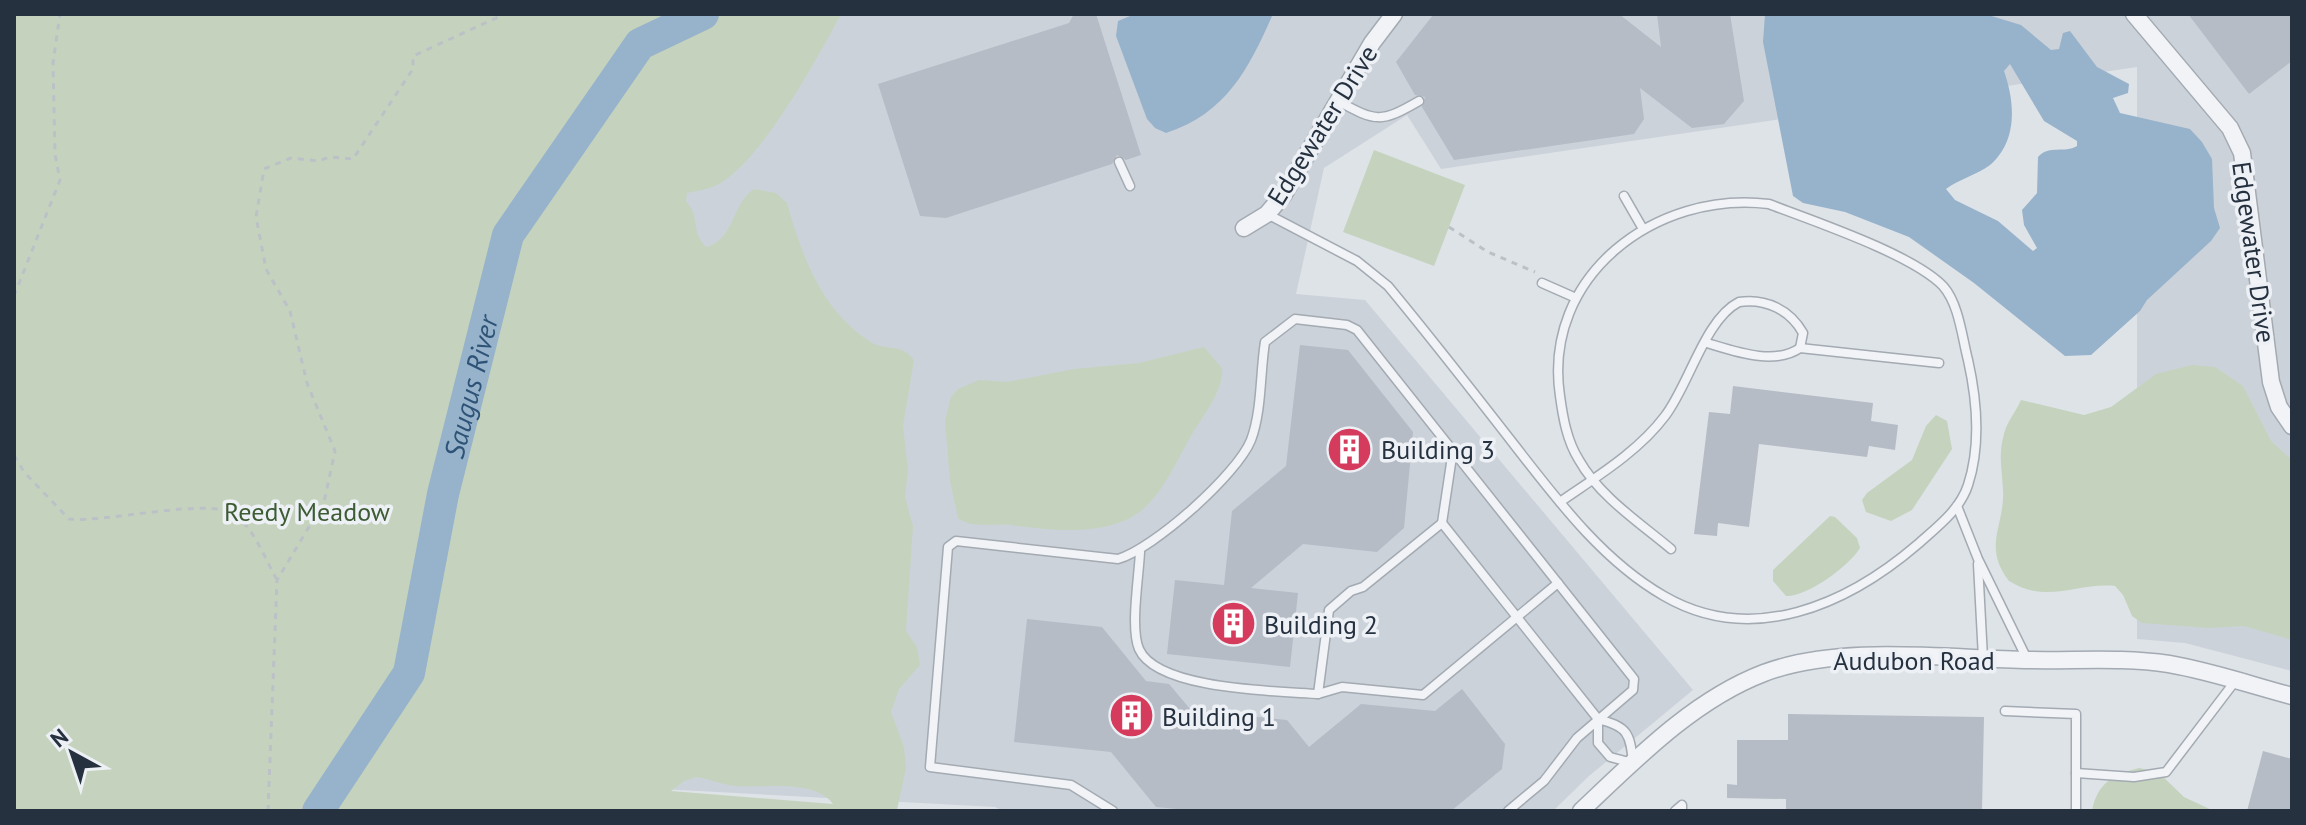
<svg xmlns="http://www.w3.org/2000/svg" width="2306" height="825" viewBox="0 0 2306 825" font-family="'PT Sans',sans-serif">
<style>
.built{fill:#ccd2da}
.green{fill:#c5d3be;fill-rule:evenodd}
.water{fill:#97b3cb;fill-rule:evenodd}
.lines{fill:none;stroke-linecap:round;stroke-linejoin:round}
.river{stroke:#97b3cb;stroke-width:32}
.building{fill:#b5bcc5}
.lane-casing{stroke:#a3aab2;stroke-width:11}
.street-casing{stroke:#a3aab2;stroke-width:19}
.path{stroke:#bcc1c7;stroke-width:3;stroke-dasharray:6 6;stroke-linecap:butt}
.lane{stroke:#f1f3f6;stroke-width:8}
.street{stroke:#f1f3f6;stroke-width:16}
.labels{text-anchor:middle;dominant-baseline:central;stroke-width:7;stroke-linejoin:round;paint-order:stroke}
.street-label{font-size:26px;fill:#263140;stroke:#edf1f6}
.poi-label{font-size:26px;fill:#263140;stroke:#edf1f6;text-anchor:start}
.park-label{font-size:26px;fill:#3d5c33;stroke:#edf1f6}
.water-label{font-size:28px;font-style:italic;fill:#2e5376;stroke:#edf1f6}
</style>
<rect width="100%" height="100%" fill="#dee3e8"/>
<path class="built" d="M765,14H2292V671L2185,643L2137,639V67L1441,169L1407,115L1324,168L1296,294L1365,300L1693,690L1589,776L1553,811H1003L995,807L604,786L596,235Z"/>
<g class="green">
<path d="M14,14H841C817,59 761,162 717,185C710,189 696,191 687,193L686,201C700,216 691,233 706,247C735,240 731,204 754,189L776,193L787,203C802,256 821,309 869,341C885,352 901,342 914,360L903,426L908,470L905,497L913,526L906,631L917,647L920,665L899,689L891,712L904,747L906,768L897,810L905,811H14ZM697,777C708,779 718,783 729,785C758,790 813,777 833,804L671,791L684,781Z"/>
<path d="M1374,150L1465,185L1434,266L1343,232Z"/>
<path d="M1204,347L1222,368C1224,390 1203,416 1192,434C1178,458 1164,492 1142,510C1107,538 1050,530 1011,525C994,523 972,529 958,518L950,481L945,421L951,397L958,389L979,380L1007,382L1074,369L1139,363Z"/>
<path d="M2192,365L2215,367L2243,386L2271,441L2292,460V640L2244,626L2209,628L2142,623L2132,616L2123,595L2115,586C2078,582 2048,605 2009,581C1982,546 2005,526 2003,490C2002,469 1998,455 2004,434C2007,421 2016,412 2021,400L2084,415L2111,407L2156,374Z"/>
<path d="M1936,415L1947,421L1952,449L1912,510L1891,521L1866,512L1862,500L1867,493L1912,460L1926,426Z"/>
<path d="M1830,516L1835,517L1857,538L1860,548C1849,566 1807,597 1786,596L1773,581V570Z"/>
<path d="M2139,768L2158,772L2184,797L2214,811H2092C2097,783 2114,774 2139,768Z"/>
</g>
<g class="water">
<path d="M1135,14H1273C1249,68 1227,113 1166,133L1155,128L1147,119L1116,36L1118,21Z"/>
<path d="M1765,14H1985L2021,25L2051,50L2059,49L2063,33L2070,31L2097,67L2129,84L2128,93L2113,98L2120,113L2190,129L2202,142L2212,159L2214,208L2220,228L2211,241L2147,300L2140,311L2091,355L2065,356L1974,283L1909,237L1845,212L1803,203L1793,196L1763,42ZM2010,64L2044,121L2077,141V146C2064,154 2050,144 2038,157L2037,193L2022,210L2024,225L2037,248L2033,251L1998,221L1955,200L1946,189C1959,179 1977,175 1990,165C2018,141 2015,102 2004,71Z"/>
</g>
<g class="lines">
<path class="river" id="s1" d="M318,811L409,673L443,494L508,235L640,44L703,14"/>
</g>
<g class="building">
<path d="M1074,14H1096L1141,155L1126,160L1117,155L1112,164L946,218L920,216L878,84L1069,23Z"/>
<path d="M1619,14L1661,47L1657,14H1730L1744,101L1724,124L1692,128L1640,88L1644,119L1634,134L1454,160L1422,107L1425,97L1415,95L1396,62L1433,15Z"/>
<path d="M2188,14H2292V61L2249,94Z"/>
<path d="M1300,345L1348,350L1413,432L1404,528L1377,552L1303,544L1251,588L1298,593L1290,667L1167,654L1175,580L1224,585L1232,511L1286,466Z"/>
<path d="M1733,386L1873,403L1871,421L1898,425L1895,450L1869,446L1867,457L1759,444L1749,527L1718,523L1717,536L1694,534L1709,412L1730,414Z"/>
<path d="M1027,619L1102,627L1146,681L1169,684L1191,710L1287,720L1309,747L1361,704L1435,711L1462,689L1505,744L1502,769L1451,811H1197L1156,807L1111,752L1014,742Z"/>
<path d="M1788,714L1984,717L1982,811H1786V799L1727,798V784L1737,785V740H1788Z"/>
<path d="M2263,751L2292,759V811H2247Z"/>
</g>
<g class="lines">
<defs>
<g id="lane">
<path d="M1338,101C1376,122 1381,123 1419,101"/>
<path d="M1119,162L1130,186"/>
<path d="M1624,196L1643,229"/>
<path d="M1267,214L1357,261L1388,286C1432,339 1474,393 1516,447C1558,501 1603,561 1664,596C1752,647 1847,605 1918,544C1937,527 1960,510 1968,485C1981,445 1977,400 1968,360C1962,337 1959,304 1943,286C1912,254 1813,221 1769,204C1656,190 1542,276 1560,396C1563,418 1567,441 1579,460C1599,496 1640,523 1671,549"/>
<path d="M1542,283L1576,298"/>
<path d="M1707,343C1734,351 1774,366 1800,348"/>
<path d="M1560,502C1596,477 1638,452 1665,416C1689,385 1705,319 1739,302C1766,298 1790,310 1803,333L1800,348L1939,363"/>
<path d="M1957,506L1978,559L2027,659"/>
<path d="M1442,523L1598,719C1628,727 1630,733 1633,763L1610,757L1598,743V719"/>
<path d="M1140,552C1139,576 1130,628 1139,649C1157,690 1277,691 1318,694L1329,610L1351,591L1363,587L1442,523L1453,450"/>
<path d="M1978,564L1983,658"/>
<path d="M1318,694L1342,687L1423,695L1558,583"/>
<path d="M2005,711L2076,714V811"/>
<path d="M2076,773L2134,777L2166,772L2236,680"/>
<path d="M1113,811L1071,785L930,767L948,547L956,541L1118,559C1153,549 1237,475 1251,440C1262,411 1260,373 1265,342L1295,319L1347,325L1357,330L1634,679L1633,690L1577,738L1544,781L1508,811"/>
<path d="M1675,811L1682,805V811"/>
</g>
<g id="street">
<path d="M2134,14L2230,128L2242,153L2271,382L2279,407L2292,426"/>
<path d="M1244,228L1267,214L1284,194L1372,43L1394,14"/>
<path d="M1581,811C1635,760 1693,700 1764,673C1841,644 1947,659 2029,660C2075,661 2123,657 2169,664C2210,671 2251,685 2292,696"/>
</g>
</defs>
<use href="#lane" class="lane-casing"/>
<use href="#street" class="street-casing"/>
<g class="path">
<path d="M1449,227L1488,252L1535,272"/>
<path d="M14,296L60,180L55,154L53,63L60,14"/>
<path d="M14,455L24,472L69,519C106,523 210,497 234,514C254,528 265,559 277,580"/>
<path d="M268,811L277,580L324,502L335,451L307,383L290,311L266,269L256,217L264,169L291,158L318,161L330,157L353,159L413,69V56L505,14"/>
</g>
<use href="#lane" class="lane"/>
<use href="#street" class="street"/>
</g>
<defs>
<symbol id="building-disc" viewBox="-11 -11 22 22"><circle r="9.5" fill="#d53b5c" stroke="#edf1f6"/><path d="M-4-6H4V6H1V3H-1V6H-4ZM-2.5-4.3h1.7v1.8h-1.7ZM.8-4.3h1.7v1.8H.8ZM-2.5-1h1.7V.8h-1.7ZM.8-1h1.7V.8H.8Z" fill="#fff"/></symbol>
</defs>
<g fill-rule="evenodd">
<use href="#building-disc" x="1324" y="424" width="51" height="51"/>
<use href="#building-disc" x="1208" y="598" width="51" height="51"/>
<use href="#building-disc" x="1106" y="690" width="51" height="51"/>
</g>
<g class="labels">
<g class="street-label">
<text transform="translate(1322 125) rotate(-58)">Edgewater Drive</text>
<text transform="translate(2254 252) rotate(82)">Edgewater Drive</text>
<text x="1914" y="660">Audubon Road</text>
</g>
<g class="poi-label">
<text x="1381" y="449">Building 3</text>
<text x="1264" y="624">Building 2</text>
<text x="1162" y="716">Building 1</text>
</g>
<g class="park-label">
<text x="307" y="511">Reedy Meadow</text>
</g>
<g class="water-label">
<text stroke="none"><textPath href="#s1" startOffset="458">Saugus River</textPath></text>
</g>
</g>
<rect width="2306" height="825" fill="none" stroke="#263140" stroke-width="32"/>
<g transform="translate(72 753) rotate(320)" stroke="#edf1f6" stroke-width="6" paint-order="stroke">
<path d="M0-6L14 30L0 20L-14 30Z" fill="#263140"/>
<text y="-12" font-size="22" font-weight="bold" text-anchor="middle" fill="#263140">N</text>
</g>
</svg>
